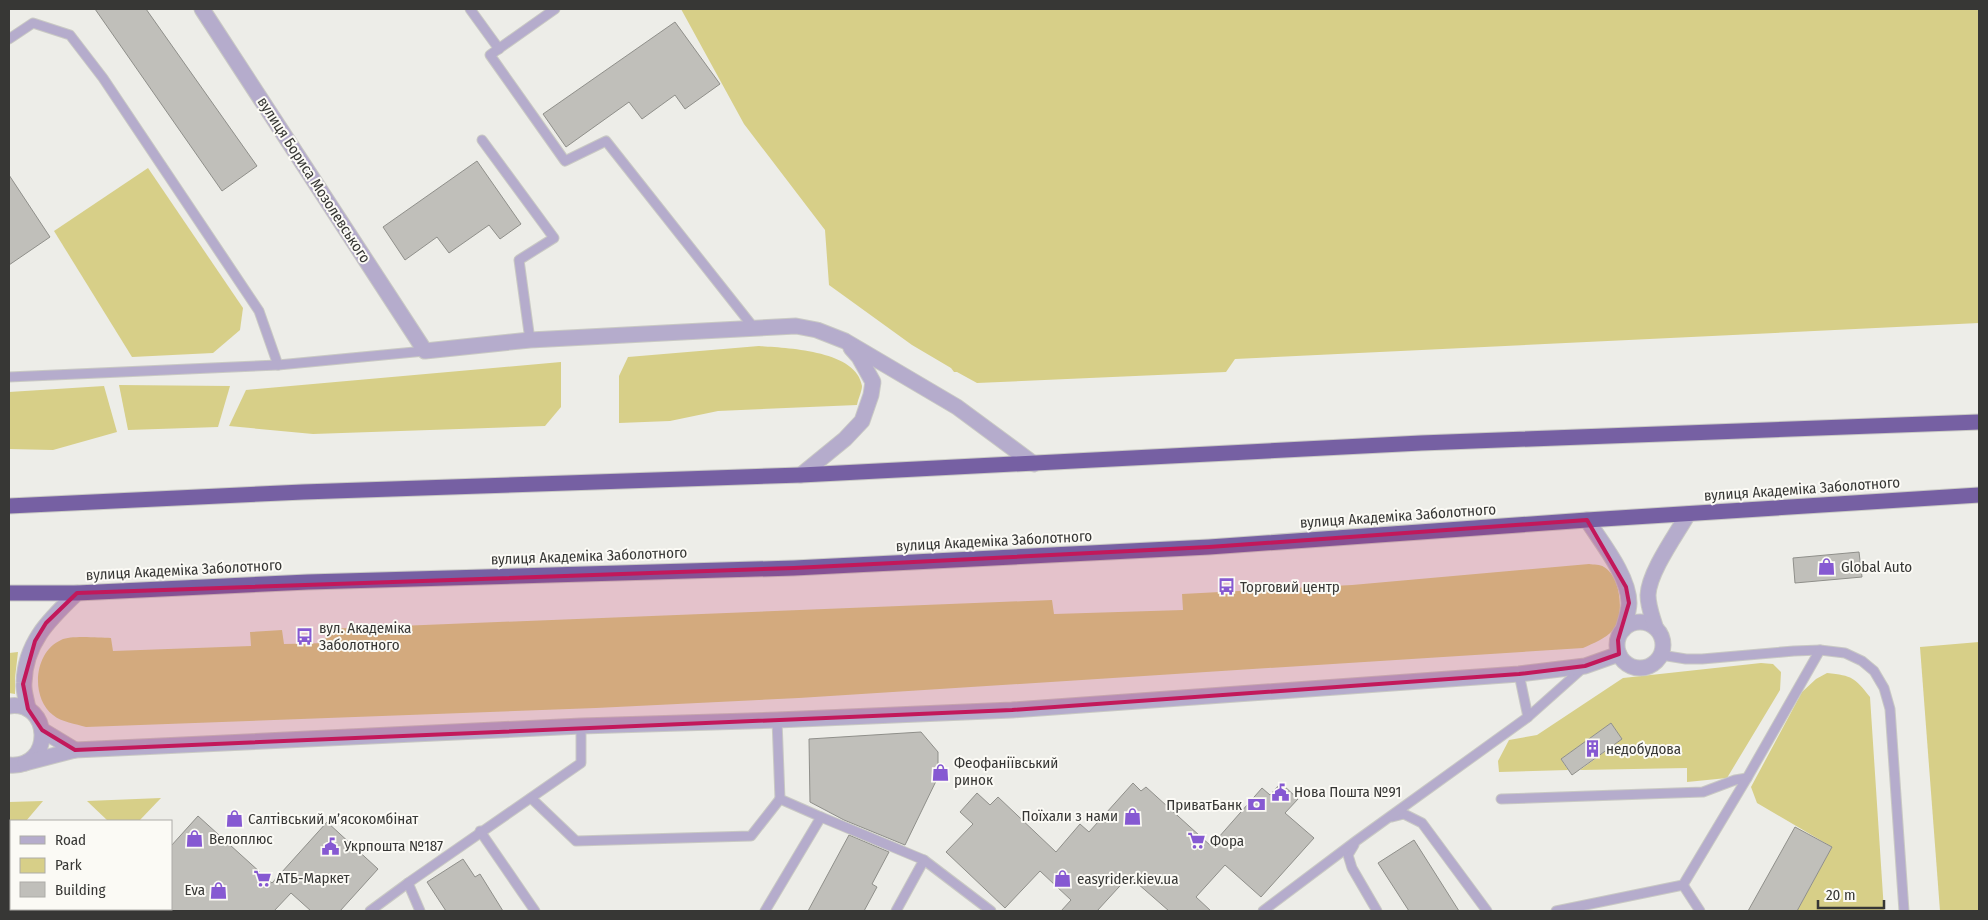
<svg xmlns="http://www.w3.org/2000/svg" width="1988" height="920" viewBox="0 0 1988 920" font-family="'Fira Sans Condensed',sans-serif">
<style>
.green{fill:#d7cf88}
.building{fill:#c0bfba;stroke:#8f8f8a}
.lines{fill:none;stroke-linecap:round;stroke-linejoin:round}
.lane-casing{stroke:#c9c9c4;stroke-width:11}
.street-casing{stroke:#c9c9c4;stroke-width:17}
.highway-casing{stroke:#c9c9c4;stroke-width:17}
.lane{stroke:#b5accc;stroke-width:9}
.street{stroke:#b5accc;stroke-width:15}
.highway{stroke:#7660a3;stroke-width:15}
.marked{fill:#c2185b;fill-opacity:0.2;stroke:#c2185b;stroke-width:4;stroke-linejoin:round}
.labels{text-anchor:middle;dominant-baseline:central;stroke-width:4;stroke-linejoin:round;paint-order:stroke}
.street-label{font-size:15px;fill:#373735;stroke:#fbfaf5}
.poi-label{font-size:15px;fill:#373735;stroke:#fbfaf5;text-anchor:start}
</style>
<rect width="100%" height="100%" fill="#edede8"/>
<g class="green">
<path d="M681,9H1979V323L1235,359L1226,372L977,383L957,372H954L951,368L912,345L829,285L825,230L744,124Z"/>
<path d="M148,168L243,308L240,330L213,353L132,357L54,231Z"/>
<path d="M759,346C786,348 857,350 862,386C862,391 858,399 857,405L718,411L670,421L619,423V376L628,357Z"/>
<path d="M561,362V407L545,426L313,434L229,426L246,390Z"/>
<path d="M119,385L230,386L218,427L128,430Z"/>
<path d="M104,386L117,432L53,450L9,449V392Z"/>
<path d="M1589,564C1594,565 1600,564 1604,567C1621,577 1625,615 1613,630C1605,639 1594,643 1583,648L799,698L596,708L86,727C76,724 61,722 53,715C30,697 34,652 61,640C72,635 98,638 111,638L113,651L251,646L250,632L282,630L284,644L326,643L325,629L1052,600L1054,614L1183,610L1182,594L1352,585Z"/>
<path d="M1979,642V911H1940L1920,647Z"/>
<path d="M18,652L15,678V694L9,693V653Z"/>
<path d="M1761,663L1773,664L1781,672L1780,690L1727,778L1687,782V768L1580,770L1622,739L1611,723L1561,759L1568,770L1499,772L1498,761L1509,740L1537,735L1623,678Z"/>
<path d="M1827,673C1853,676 1854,677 1870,697L1884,911H1797L1832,847L1757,803L1751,787L1802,692L1816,679Z"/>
<path d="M161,798L139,821H108L87,801Z"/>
<path d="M43,801L26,821H11V838L9,841V802Z"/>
</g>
<g class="building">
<path d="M95,9H146L257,166L222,191Z"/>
<path d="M675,22L720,84L685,109L675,95L642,119L629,102L566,147L543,114Z"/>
<path d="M477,161L521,224L500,239L489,225L449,253L437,237L405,260L383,227Z"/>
<path d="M9,175L50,237L9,265Z"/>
<path d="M1859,552L1862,577L1795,583L1793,558Z"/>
<path d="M1611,723L1622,739L1572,775L1561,759Z"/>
<path d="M921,732L938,752V777L905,845L844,820L810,802L809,739Z"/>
<path d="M1133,783L1141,791L1146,787L1211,846L1262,788L1270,795L1281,783L1298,799L1285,813L1314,838L1261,897L1225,865L1196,897L1211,911H1169L1129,876L1097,911H1061L1071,900L1040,871L1005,908L946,852L973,824L960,812L977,793L990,805L998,797L1056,852L1080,824L1089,832Z"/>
<path d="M198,816L272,883L327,822L378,869L340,911H311L291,893L274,911H171V846Z"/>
<path d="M1795,827L1832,847L1797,911H1748Z"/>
<path d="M849,835L889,852L872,884L877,887L864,911H808Z"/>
<path d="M1414,840L1459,911H1409L1378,863Z"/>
<path d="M463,859L475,877L480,874L503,911H446L427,882Z"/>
</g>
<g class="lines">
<defs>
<g id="lane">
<path d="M470,9L499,49"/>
<path d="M555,9L490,55L565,161L606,141L754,328"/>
<path d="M9,39L33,23L70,35L103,78L259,311L278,365"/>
<path d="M482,140L554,238L519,260L530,340"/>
<path d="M9,377L278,365L425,351"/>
<path d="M1661,655L1686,659H1702L1794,651L1820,650L1845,653L1862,661L1874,671L1884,688L1890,709L1904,911"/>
<path d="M1519,674L1528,717"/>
<path d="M531,798L576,841L751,836L780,799"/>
<path d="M1501,799L1703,792L1735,780L1747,778"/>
<path d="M821,817L924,860L896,911"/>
<path d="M1392,817L1404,814L1422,823L1487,911"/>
<path d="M480,831L535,911"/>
<path d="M1354,845L1348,855L1352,868L1377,911"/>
<path d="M924,860L991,911"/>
<path d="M1683,885L1700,911"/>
<path d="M9,909L12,911"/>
<path d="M370,911L408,883"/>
<path d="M420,911L408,883L581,763V726"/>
<path d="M765,911L821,817L780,799L777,720"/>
<path d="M1263,911L1356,841L1528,717L1583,668"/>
<path d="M1556,911L1683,885L1747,778L1820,650"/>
</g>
<g id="street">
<path d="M202,9L425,351L530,340L796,326L817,330L845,341L957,407L1034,464"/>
<path d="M801,475L845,439L862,421L871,395L873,382L859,357L851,348"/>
<path d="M1587,520C1601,542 1629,576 1629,603C1629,612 1625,622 1623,630"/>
<circle cx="1640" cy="645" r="23"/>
<path d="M1655,626C1652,616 1648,606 1648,595C1649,572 1676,535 1688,514"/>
<path d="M9,706C52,700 54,769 9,765"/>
<path d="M28,709C27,701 23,691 24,683C25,642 50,619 77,593"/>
<path d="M42,730L75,750"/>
<path d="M25,763L75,750L581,726L777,720L1012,710L1519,674L1585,666L1619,654"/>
</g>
<g id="highway">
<path d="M9,506L303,492L801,475L1421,443L1979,422"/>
<path d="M9,593H77L308,582L794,568L1209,547L1587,520L1979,495"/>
</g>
</defs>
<use href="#lane" class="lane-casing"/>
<use href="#street" class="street-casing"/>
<use href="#highway" class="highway-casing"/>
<use href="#lane" class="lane"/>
<use href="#street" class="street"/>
<use href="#highway" class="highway"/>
</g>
<path class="marked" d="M1587,520L1626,587L1629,603L1618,640L1619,654L1585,666L1519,674L1012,710L75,750L42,730L28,709L23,684L35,641L46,623L77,593L794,568L1209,547Z"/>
<defs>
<symbol id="shop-bare" viewBox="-9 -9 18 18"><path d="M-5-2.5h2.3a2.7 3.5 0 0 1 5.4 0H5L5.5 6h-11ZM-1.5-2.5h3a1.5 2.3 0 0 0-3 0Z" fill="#8659d2" stroke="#fbfaf5" stroke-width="2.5" paint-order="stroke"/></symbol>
<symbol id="bus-bare" viewBox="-9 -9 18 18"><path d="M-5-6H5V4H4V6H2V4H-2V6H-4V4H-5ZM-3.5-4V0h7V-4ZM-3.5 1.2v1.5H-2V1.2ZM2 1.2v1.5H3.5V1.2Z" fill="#8659d2" stroke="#fbfaf5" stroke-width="2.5" paint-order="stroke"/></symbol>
<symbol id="building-bare" viewBox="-9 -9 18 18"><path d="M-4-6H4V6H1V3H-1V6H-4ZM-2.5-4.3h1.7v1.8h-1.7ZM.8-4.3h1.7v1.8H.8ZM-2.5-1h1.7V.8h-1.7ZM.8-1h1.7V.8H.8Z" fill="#8659d2" stroke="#fbfaf5" stroke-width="2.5" paint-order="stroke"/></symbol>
<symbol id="civic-bare" viewBox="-9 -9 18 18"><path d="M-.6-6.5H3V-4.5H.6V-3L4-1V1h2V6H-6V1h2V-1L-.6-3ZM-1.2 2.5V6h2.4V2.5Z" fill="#8659d2" stroke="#fbfaf5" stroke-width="2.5" paint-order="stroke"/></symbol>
<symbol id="bank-bare" viewBox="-9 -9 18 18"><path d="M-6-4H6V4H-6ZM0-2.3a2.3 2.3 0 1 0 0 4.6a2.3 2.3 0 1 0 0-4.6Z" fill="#8659d2" stroke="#fbfaf5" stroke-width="2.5" paint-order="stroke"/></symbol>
<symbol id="supermarket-bare" viewBox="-9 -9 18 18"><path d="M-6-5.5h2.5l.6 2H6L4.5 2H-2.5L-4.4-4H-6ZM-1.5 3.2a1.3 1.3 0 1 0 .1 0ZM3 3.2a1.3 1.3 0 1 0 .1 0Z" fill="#8659d2" stroke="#fbfaf5" stroke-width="2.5" paint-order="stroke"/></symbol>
</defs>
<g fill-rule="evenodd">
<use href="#shop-bare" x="1814" y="554" width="25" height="25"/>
<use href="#bus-bare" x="1214" y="574" width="25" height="25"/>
<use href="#bus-bare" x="292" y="624" width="25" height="25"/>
<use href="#building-bare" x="1580" y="736" width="25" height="25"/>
<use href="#shop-bare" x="928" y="760" width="25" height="25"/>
<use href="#civic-bare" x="1268" y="780" width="25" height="25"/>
<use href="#bank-bare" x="1244" y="792" width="25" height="25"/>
<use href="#shop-bare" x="1120" y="804" width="25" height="25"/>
<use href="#shop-bare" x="222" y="806" width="25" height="25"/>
<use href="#shop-bare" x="182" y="826" width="25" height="25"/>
<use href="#supermarket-bare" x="1184" y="828" width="25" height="25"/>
<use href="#civic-bare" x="318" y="834" width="25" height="25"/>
<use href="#supermarket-bare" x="250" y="866" width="25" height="25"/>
<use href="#shop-bare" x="1050" y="866" width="25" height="25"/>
<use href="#shop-bare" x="206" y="878" width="25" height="25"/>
</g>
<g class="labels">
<g class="street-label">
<text transform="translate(314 180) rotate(57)">вулиця Бориса Мозолевського</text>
<text transform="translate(1802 489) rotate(-4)">вулиця Академіка Заболотного</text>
<text transform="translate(1398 516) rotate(-4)">вулиця Академіка Заболотного</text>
<text transform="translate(994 541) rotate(-3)">вулиця Академіка Заболотного</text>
<text transform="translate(589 556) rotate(-2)">вулиця Академіка Заболотного</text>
<text transform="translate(184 570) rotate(-3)">вулиця Академіка Заболотного</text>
</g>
<g class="poi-label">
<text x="1841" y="567">Global Auto</text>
<text x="1240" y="587">Торговий центр</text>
<text x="319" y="628">вул. Академіка<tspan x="319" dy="17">Заболотного</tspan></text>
<text x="1606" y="749">недобудова</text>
<text x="954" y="763">Феофаніївський<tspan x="954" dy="17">ринок</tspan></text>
<text x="1294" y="792">Нова Пошта №91</text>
<text x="1242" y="805" text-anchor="end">ПриватБанк</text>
<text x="1118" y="816" text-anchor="end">Поїхали з нами</text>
<text x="248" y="819">Салтівський мʼясокомбінат</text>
<text x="209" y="839">Велоплюс</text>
<text x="1210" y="841">Фора</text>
<text x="344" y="846">Укрпошта №187</text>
<text x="276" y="878">АТБ-Маркет</text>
<text x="1077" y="879">easyrider.kiev.ua</text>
<text x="205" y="890" text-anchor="end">Eva</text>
</g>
</g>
<rect width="1988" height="920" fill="none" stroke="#373735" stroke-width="20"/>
<rect x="10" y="820" width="162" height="90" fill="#fbfaf5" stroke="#adaca8"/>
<rect x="20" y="836" width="25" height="8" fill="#b5accc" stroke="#adaca8"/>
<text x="55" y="845" font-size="15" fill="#373735">Road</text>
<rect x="20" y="858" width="25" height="15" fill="#d7cf88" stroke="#adaca8"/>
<text x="55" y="870" font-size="15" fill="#373735">Park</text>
<rect x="20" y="882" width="25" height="15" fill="#c0bfba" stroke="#adaca8"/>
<text x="55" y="895" font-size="15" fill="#373735">Building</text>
<path d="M1818 900v8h66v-8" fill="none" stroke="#373735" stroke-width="2.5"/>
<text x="1826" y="900" font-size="15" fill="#373735" stroke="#fbfaf5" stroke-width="4" paint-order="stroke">20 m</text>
</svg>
